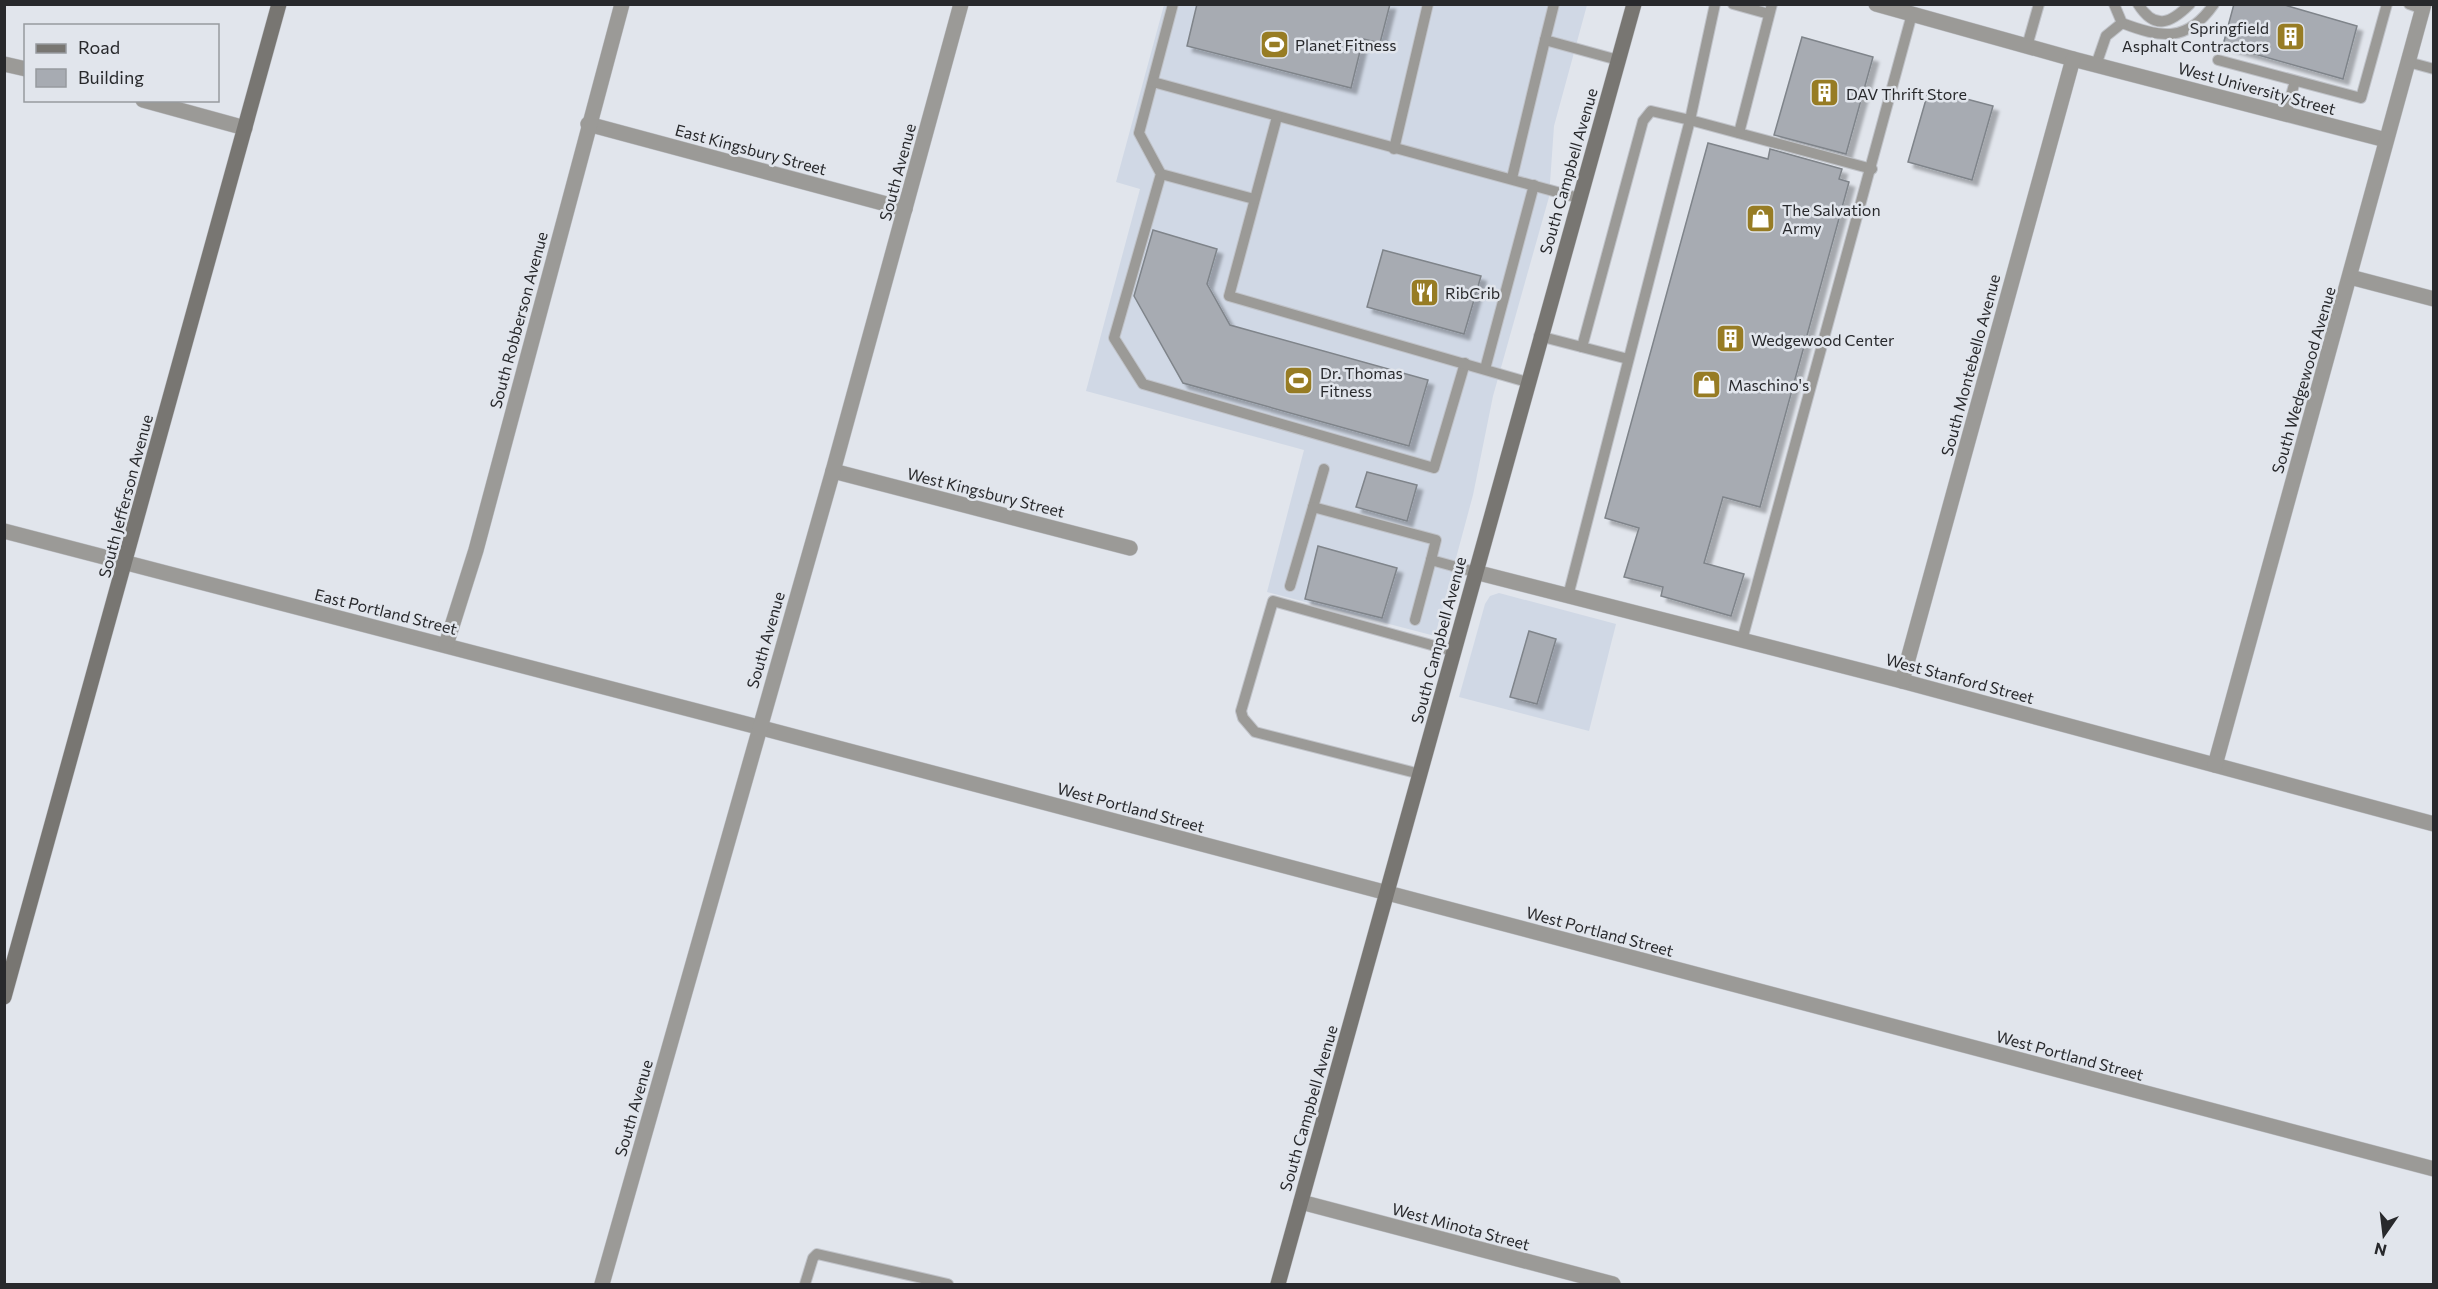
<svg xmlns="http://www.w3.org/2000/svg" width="2438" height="1289" viewBox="0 0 2438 1289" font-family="Commissioner,sans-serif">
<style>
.built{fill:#d0d8e5}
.building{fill:#a7abb2;stroke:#7f848a;stroke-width:1.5;filter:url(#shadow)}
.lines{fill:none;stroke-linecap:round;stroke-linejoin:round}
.lane-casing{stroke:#c0c3c9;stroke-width:12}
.street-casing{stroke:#c0c3c9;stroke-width:16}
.secondary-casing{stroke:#c0c3c9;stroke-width:16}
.lane{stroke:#9b9a97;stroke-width:10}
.street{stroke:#9b9a97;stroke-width:15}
.secondary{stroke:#787672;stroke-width:15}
.labels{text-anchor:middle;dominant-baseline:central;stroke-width:5;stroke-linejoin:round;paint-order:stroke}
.poi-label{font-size:16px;fill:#28292c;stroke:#e1e5ec;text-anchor:start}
.street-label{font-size:16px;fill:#28292c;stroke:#e1e5ec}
</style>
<defs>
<filter id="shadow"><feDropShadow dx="5.5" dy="5.5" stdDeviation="1.5" flood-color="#0004"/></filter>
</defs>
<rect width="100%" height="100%" fill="#e1e5ec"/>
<g class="built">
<path d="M1164,5H1587L1554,126L1549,197L1493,396L1473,495L1435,636L1267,592L1304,450L1086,391L1140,189L1116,182Z"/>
<path d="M1499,593L1616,624L1589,731L1459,697L1485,604L1490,596Z"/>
</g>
<g class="building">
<path d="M1197,4H1390L1380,43L1363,39L1351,88L1187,46Z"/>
<path d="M2234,4H2281L2357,26L2343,79L2223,45Z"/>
<path d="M1802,37L1873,57L1846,154L1774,135Z"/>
<path d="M1929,89L1993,106L1972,180L1908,162Z"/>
<path d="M1708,143L1768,159L1770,149L1842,169L1839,179L1849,182L1760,507L1723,497L1704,563L1744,574L1731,616L1661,596L1663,587L1624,577L1639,528L1605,518Z"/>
<path d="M1153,230L1217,249L1207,284L1230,325L1428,380L1409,446L1183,383L1134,296Z"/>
<path d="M1383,250L1481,276L1464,334L1367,307Z"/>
<path d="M1367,472L1417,485L1407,521L1356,507Z"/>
<path d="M1318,546L1397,568L1382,618L1305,599Z"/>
<path d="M1529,631L1556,639L1537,704L1510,697Z"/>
</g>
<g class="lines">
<defs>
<g id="lane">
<path d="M1173,4L1139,133L1161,174L1114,338L1143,384L1434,468L1465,363"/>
<path d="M1554,4L1545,40L1618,60"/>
<path d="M1715,4L1690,120L1872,169"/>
<path d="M1733,4L1769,14"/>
<path d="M2114,4L2122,23C2161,38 2187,43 2214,4"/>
<path d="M2138,4C2155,31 2171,23 2190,4"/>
<path d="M2409,4L2423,9"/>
<path d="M2027,46L2039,4"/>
<path d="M2218,60L2361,98L2387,4"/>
<path d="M2408,62L2434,69"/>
<path d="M2096,65L2106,36L2122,23"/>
<path d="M1153,82L1579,198"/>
<path d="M2286,114L2295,81"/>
<path d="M1277,117L1229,296L1527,382"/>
<path d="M1739,133L1772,4"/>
<path d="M1394,149L1428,4"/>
<path d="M1161,174L1254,199"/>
<path d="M1512,178L1545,40"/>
<path d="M1539,336L1628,359"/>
<path d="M1485,369L1534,185"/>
<path d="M1313,507L1324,469"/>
<path d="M1290,586L1313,507L1436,540L1431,560"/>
<path d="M1568,596L1690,120L1651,111L1643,121L1582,347"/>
<path d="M1415,620L1431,560L1475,572"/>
<path d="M1742,640L1912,14"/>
<path d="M1420,774L1255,732L1243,718L1241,711L1273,601L1453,651"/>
<path d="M805,1284L813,1258L817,1254L948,1284"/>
</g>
<g id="street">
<path d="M1876,4L2073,59L2386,140"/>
<path d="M4,64L26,69"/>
<path d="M143,100L245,128"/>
<path d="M588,124L905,209"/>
<path d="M2350,277L2434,299"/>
<path d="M833,471L1130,548"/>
<path d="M4,531L758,727L2434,1169"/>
<path d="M1475,572L1902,681L2434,824"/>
<path d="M446,645L476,550L622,4"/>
<path d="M1902,681L2073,59"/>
<path d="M2215,765L2424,4"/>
<path d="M1301,1202L1613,1284"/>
<path d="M602,1284L833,471L961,4"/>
</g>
<g id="secondary">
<path d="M4,997L279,4"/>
<path d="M1278,1284L1634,4"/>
</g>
</defs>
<use href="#lane" class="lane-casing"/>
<use href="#street" class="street-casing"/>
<use href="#secondary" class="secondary-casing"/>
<use href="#lane" class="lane"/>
<use href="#street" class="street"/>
<use href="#secondary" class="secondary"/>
</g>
<defs>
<symbol id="building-square" viewBox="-11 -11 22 22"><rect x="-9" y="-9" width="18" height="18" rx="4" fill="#977c24" stroke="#e1e5ec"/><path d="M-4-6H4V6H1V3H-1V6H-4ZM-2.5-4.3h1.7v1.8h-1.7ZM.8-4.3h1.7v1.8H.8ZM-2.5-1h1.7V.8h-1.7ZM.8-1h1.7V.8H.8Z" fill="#fff"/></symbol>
<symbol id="stadium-square" viewBox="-11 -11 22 22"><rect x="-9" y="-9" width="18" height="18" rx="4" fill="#977c24" stroke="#e1e5ec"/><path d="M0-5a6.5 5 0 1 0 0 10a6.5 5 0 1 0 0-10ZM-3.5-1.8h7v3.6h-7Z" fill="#fff"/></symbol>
<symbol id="shop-square" viewBox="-11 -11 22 22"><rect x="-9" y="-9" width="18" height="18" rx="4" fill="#977c24" stroke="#e1e5ec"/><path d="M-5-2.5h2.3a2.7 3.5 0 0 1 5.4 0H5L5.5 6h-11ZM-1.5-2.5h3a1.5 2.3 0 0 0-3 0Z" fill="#fff"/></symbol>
<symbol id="restaurant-square" viewBox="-11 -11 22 22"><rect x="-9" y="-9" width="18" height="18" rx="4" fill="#977c24" stroke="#e1e5ec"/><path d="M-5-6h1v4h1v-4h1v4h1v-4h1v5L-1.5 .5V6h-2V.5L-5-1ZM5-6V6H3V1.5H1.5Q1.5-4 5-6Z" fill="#fff"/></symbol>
</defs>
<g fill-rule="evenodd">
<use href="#building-square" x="2274" y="20" width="33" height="33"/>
<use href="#stadium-square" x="1258" y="28" width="33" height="33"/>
<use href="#building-square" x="1808" y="76" width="33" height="33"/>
<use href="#shop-square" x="1744" y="202" width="33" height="33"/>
<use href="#restaurant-square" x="1408" y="276" width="33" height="33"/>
<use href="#building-square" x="1714" y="322" width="33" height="33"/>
<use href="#stadium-square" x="1282" y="364" width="33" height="33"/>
<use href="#shop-square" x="1690" y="368" width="33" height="33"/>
</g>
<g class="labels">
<g class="poi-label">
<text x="2269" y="27" text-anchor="end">Springfield<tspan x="2269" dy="18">Asphalt Contractors</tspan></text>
<text x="1295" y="44">Planet Fitness</text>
<text x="1846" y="93">DAV Thrift Store</text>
<text x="1782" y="209">The Salvation<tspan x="1782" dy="18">Army</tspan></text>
<text x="1445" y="292">RibCrib</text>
<text x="1751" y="339">Wedgewood Center</text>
<text x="1320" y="372">Dr. Thomas<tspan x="1320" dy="18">Fitness</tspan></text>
<text x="1728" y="384">Maschino's</text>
</g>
<g class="street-label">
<text transform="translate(2257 88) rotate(15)">West University Street</text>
<text transform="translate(751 149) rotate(15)">East Kingsbury Street</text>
<text transform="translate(1568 171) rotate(-74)">South Campbell Avenue</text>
<text transform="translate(897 172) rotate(-75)">South Avenue</text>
<text transform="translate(518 320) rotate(-75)">South Robberson Avenue</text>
<text transform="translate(1970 365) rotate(-75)">South Montebello Avenue</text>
<text transform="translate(2303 380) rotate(-74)">South Wedgewood Avenue</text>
<text transform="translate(986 492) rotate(14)">West Kingsbury Street</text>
<text transform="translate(125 496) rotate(-75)">South Jefferson Avenue</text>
<text transform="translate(386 611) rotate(14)">East Portland Street</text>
<text transform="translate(765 640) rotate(-74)">South Avenue</text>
<text transform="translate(1438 640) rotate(-75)">South Campbell Avenue</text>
<text transform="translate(1960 678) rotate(15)">West Stanford Street</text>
<text transform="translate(1131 807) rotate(15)">West Portland Street</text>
<text transform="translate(1600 931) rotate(15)">West Portland Street</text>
<text transform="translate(2070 1055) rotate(15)">West Portland Street</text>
<text transform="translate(633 1108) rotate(-74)">South Avenue</text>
<text transform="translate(1308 1108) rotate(-74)">South Campbell Avenue</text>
<text transform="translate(1461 1226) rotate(15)">West Minota Street</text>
</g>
</g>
<rect width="2438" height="1289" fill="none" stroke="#28292c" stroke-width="12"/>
<rect x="24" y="24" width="195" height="78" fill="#e1e5ec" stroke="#979a9f" stroke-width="1.5"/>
<rect x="36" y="44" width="30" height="9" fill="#787672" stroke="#979a9f" stroke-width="1.5"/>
<text x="78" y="54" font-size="18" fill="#28292c">Road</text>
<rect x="36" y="69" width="30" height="18" fill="#a7abb2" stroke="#979a9f" stroke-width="1.5"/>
<text x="78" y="84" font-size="18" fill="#28292c">Building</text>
<g transform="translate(2384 1235) rotate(194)" stroke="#e1e5ec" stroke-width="4.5" paint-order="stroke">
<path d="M0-4.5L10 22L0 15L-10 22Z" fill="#28292c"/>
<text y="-9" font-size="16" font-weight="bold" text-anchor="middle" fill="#28292c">N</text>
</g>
</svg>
